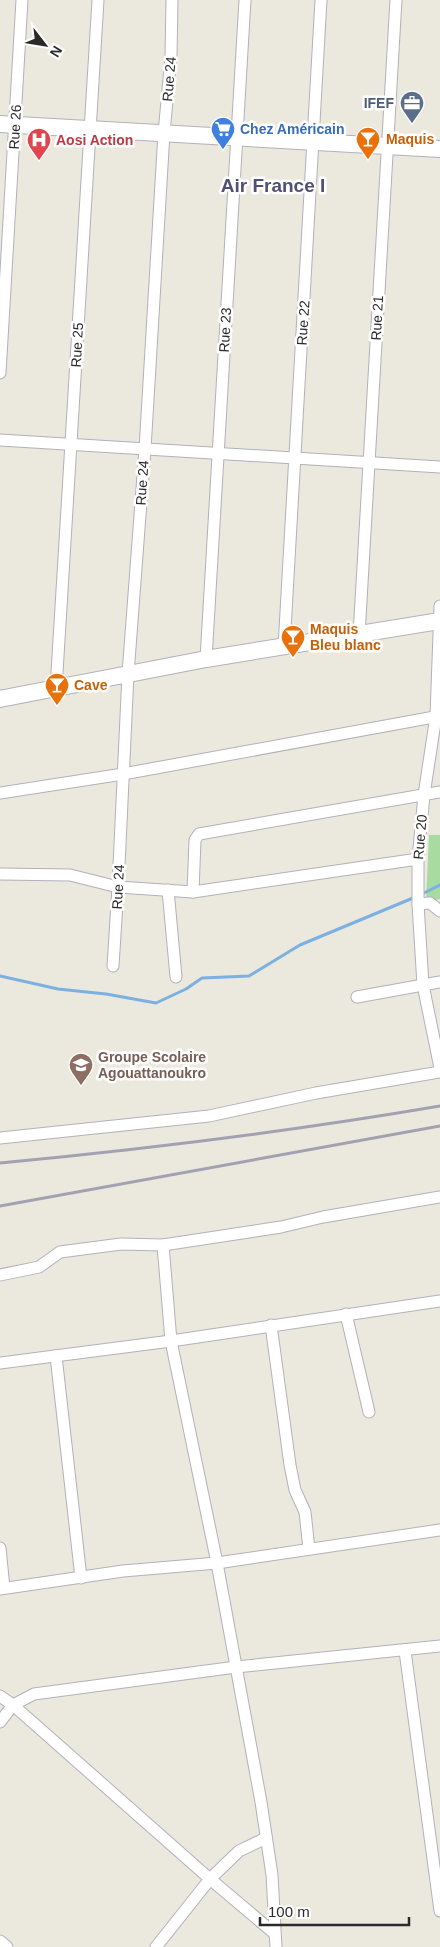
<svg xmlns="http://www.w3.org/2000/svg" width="440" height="1947" viewBox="0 0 440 1947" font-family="Arial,sans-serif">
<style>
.green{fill:#a7dba0}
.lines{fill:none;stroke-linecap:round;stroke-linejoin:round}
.stream{stroke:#7cb0e1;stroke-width:3}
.street-casing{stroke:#b2b1bc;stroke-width:13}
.secondary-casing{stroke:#b2b1bc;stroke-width:18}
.street{stroke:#fff;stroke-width:11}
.secondary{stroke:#fff;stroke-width:16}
.rail{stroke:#a2a1b2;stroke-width:3}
.labels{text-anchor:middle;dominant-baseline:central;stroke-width:5;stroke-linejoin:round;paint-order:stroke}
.street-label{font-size:14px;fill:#2a2a2a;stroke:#fff}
.service-label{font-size:14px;font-weight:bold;fill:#4e5e75;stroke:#fff;text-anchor:end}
.shop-label{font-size:14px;font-weight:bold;fill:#366cbe;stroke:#fff;text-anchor:start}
.food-label{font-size:14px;font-weight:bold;fill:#c56008;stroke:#fff;text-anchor:start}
.health-label{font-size:14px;font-weight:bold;fill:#be3a42;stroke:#fff;text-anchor:start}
.education-label{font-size:14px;font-weight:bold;fill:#785e54;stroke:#fff;text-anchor:start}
.district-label{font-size:19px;font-weight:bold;fill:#514f76;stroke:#fff}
</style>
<rect width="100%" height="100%" fill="#ebe8de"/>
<path class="green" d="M429,835H440V899L426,902Z"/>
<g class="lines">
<g class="stream">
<path d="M424,893L440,885"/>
<path d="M0,976L58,989L106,994L156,1003L186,989L202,978L249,976L300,945L413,898"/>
</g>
<defs>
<g id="street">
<path d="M0,373L22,0"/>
<path d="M0,440L440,467"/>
<path d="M440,606L436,716L424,795L418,859V904L423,985L440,1068"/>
<path d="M359,635L396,0"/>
<path d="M284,647L321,0"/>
<path d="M206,659L245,0"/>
<path d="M56,689L98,0"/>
<path d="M0,793L123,774L440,716"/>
<path d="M0,874L70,875L118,887L193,892L418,859"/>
<path d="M168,890L176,977"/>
<path d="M193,892L195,840L199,834L440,792"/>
<path d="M418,904L430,903L440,911"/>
<path d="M113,966L118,887L128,674L145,449L164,133L171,57L172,0"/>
<path d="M357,997L440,982"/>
<path d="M0,1138L209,1116L316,1093L440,1072"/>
<path d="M0,1275L39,1267L60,1252L121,1244L163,1245"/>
<path d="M346,1314L369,1412"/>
<path d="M271,1325L290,1465L295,1490L305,1512L309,1549"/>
<path d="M56,1356L81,1578"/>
<path d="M0,1363L171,1341L440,1301"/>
<path d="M0,1548L4,1588"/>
<path d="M0,1589L123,1571L217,1563L440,1530"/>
<path d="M405,1651L440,1911"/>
<path d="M0,1696L13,1705L210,1879L156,1947"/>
<path d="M0,1722L13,1705L34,1694L236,1667L440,1646"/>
<path d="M266,1838L239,1851L210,1879L274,1933"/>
<path d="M0,1941L7,1947"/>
<path d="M276,1947L272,1875L261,1802L217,1563L171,1341L163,1245L281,1227L323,1217L440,1197"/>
</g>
<g id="secondary">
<path d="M0,124L440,149"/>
<path d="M0,699L206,659L440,621"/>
</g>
</defs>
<use href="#street" class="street-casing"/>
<use href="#secondary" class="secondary-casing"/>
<use href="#street" class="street"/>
<use href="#secondary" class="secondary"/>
<g class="rail">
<path d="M0,1163C147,1149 294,1131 440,1106"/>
<path d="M0,1206L440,1126"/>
</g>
</g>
<defs>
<symbol id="office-pin" viewBox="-11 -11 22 30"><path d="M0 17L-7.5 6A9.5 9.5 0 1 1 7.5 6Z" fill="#5c6f8a" stroke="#fff"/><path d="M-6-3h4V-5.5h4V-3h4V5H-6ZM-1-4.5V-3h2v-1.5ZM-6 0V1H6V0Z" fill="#fff"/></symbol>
<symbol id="supermarket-pin" viewBox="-11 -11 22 30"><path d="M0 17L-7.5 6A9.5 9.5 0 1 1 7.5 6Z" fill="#3f7fe0" stroke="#fff"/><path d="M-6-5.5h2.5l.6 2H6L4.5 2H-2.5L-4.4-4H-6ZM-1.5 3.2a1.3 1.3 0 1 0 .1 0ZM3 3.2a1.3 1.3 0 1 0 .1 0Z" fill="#fff"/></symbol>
<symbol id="bar-pin" viewBox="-11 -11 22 30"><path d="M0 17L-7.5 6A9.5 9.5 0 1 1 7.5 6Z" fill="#e8710a" stroke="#fff"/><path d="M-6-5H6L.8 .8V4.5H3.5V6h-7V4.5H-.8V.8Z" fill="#fff"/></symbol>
<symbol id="hospital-pin" viewBox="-11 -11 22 30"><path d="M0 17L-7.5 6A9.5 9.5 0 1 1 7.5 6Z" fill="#e0444e" stroke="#fff"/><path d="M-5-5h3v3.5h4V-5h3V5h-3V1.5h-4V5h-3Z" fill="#fff"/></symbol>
<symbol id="school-pin" viewBox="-11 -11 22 30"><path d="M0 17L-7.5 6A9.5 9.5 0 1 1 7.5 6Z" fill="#8d6e63" stroke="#fff"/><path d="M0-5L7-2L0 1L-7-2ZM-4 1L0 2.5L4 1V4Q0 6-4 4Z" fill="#fff"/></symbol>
</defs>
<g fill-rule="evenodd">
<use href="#office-pin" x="398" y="89" width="28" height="38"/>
<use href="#supermarket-pin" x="209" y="115" width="28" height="38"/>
<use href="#bar-pin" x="354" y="125" width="28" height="38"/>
<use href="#hospital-pin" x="25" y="126" width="28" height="38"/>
<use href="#bar-pin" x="279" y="623" width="28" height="38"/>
<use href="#bar-pin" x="43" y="671" width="28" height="38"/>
<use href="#school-pin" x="67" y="1051" width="28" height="38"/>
</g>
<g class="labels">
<g class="street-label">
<text transform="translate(169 79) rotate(-85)">Rue 24</text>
<text transform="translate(15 127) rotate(-87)">Rue 26</text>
<text transform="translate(377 318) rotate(-87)">Rue 21</text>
<text transform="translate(303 323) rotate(-86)">Rue 22</text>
<text transform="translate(225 330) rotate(-87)">Rue 23</text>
<text transform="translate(77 345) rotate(-87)">Rue 25</text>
<text transform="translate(142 483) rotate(-86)">Rue 24</text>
<text transform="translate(420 837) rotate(-85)">Rue 20</text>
<text transform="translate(118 887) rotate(-87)">Rue 24</text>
</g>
<g class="service-label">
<text x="394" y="103">IFEF</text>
</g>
<g class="shop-label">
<text x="240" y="129">Chez Américain</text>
</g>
<g class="food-label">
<text x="386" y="139">Maquis</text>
<text x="310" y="629">Maquis<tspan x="310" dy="16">Bleu blanc</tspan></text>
<text x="74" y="685">Cave</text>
</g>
<g class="health-label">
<text x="56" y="140">Aosi Action</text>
</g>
<g class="education-label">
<text x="98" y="1057">Groupe Scolaire<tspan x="98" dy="16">Agouattanoukro</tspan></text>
</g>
<g class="district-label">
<text x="273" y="185">Air France I</text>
</g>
</g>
<g transform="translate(45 45) rotate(121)" stroke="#ffffff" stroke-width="4" paint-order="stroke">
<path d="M0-4L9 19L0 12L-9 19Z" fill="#2a2a2a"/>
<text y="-8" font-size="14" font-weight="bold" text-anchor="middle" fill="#2a2a2a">N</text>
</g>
<path d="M260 1917v8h149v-8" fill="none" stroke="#2a2a2a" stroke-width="2.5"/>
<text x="268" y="1917" font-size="15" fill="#2a2a2a" stroke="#ffffff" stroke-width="4" paint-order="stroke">100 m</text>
</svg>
